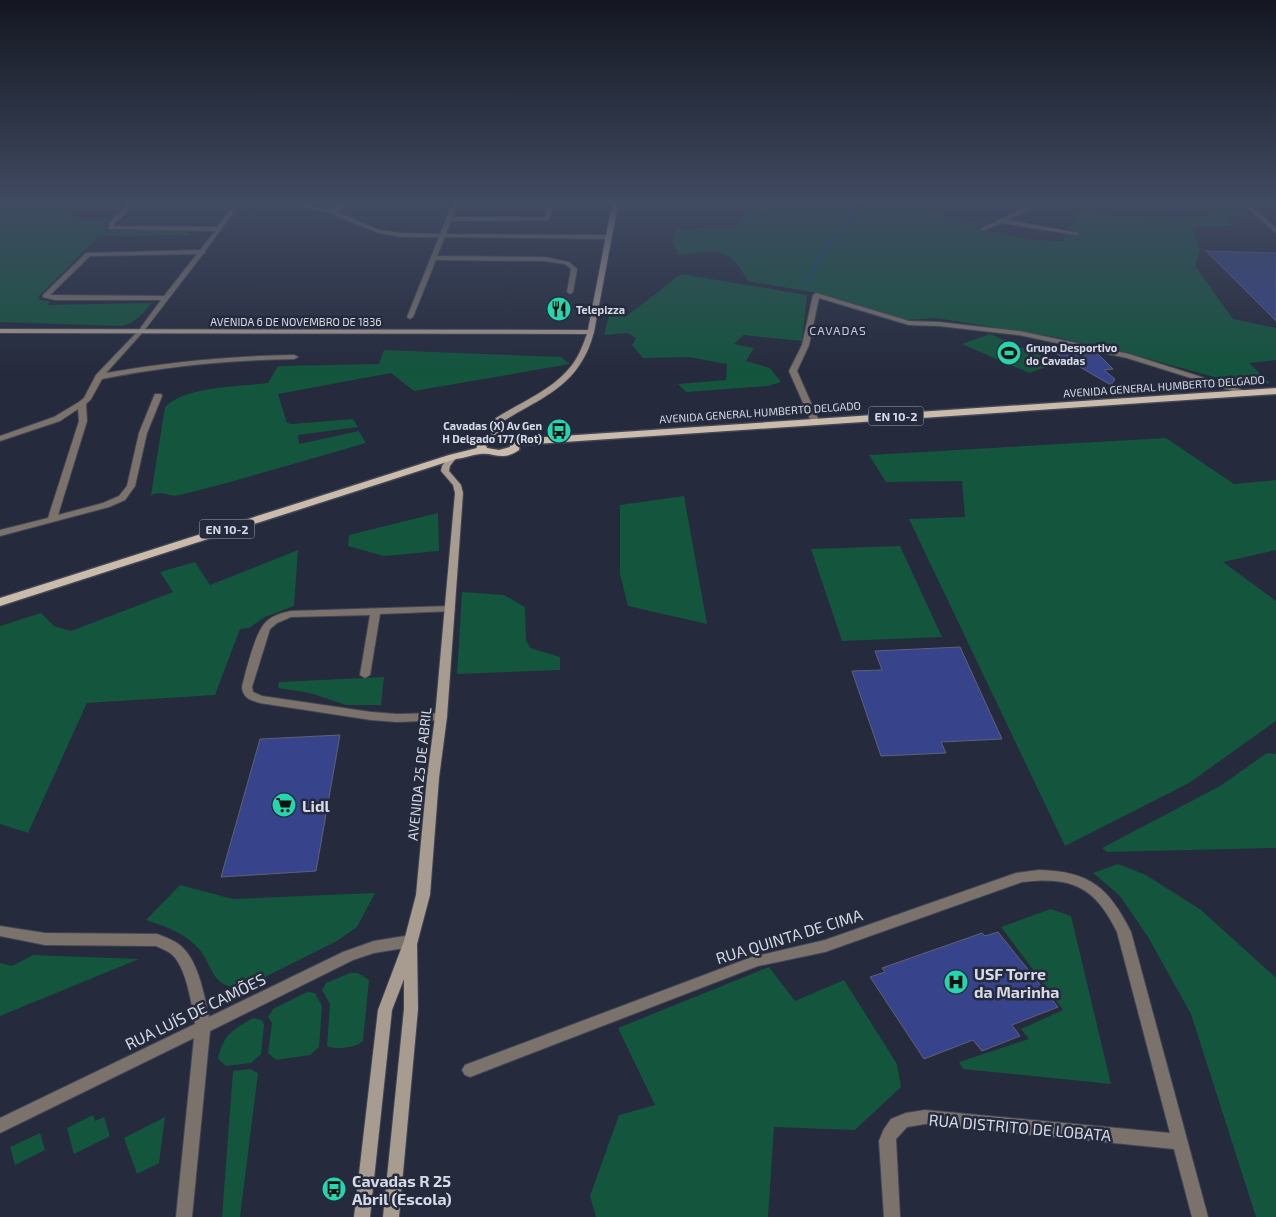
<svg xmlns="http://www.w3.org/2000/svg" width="1276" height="1217" viewBox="0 0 1276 1217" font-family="'Exo 2',sans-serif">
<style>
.green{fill:#13553d}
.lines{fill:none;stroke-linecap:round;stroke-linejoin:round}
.stream{stroke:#0f4c78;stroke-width:3}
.building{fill:#37448b;stroke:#5c6277}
.street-casing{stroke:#414657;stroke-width:2}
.secondary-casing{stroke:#414657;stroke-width:2}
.primary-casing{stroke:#414657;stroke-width:3}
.street{fill:#7b736b;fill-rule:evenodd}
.secondary{fill:#a89b8f;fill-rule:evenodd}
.primary{fill:#cbbbaa;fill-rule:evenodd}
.labels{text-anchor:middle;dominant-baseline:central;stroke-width:5;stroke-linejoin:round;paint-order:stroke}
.far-poi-label{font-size:11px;font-weight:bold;fill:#d6dae6;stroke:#252a3c;text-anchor:start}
.far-street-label{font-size:11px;fill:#d6dae6;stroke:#252a3c}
.far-neighbourhood-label{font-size:12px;letter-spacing:1px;fill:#c0c7df;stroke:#252a3c}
.shield{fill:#252a3c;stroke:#a1a5b3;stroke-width:1}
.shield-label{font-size:12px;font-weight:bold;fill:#d6dae6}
.street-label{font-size:14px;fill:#d6dae6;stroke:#252a3c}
.near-poi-label{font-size:16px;font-weight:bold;fill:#d6dae6;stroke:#252a3c;text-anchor:start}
.near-street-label{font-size:16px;fill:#d6dae6;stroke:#252a3c}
</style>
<rect width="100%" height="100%" fill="#252a3c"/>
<g class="green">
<path d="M0,204H57L75,219H108L105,226L106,229L109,231H187L186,233H192L189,235L99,236L38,297L40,300L49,301L48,305L152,303C142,314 136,323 121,326L0,322Z"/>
<path d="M738,204H944L929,211L980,225L976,229L1033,240L1064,241V235L1079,214L1174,217L1208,216L1216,204H1238L1249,216L1227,217L1236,226L1192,227L1200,250L1195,266L1233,319L1276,328V360L1249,363L1270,383L1243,385L1131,354L1055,337L936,318L906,320L812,292L748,281C727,244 716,251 678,255L673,243L675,229L736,227L743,215L763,205Z"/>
<path d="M681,274L807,295L802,341L743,335L734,344L754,348L746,361L770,368L781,382L768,386L686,392L678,384L726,380L727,364L689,357L643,358L632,345L636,338L628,333L604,335L609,315H628Z"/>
<path d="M990,334L1058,363L1029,373L962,344Z"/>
<path d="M384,350L561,357L570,364L414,391L391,373L278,394L287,423L292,424L353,419L358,427L298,435L299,444L359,431L366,443C304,461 243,479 180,495C169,498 165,490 151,495L165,407C186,386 239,387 268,383L278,366L379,364Z"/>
<path d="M1166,438L1234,484L1276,480V550L1223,562L1276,601V721L1189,783L1065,846L909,519L965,517L962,481L886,482L869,455Z"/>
<path d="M684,496L707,624L628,606L620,574V505Z"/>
<path d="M438,513L439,551L384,556L348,546L349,535Z"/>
<path d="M900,546L942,637L842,641L811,549Z"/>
<path d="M298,550L294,606L265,617L249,628L240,629L215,695L87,703L28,833L0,824V626L41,613L54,626L71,631L173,592L160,572L195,562L210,585Z"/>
<path d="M462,592L504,595L525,607L526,640L530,648L560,657V670L457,674Z"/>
<path d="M384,677L381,705H346L310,693L278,688L279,682Z"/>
<path d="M1267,753L1276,754V848L1107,852L1102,848L1220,786Z"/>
<path d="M1118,864L1146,875L1201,910L1276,978V1217H1256L1191,1014L1148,937L1120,896L1093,873Z"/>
<path d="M180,885L233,899L375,893L357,927L337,941L243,988C207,988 215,962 194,944C180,931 164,926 146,920Z"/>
<path d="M1051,909L1071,916L1111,1084L963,1069L959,1062L1029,1039L1021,1029L1063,1010L1001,927Z"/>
<path d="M33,955L139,959L0,1016V963L12,966Z"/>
<path d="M769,967L795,1001L844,980L897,1064L901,1087L855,1130L774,1127L768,1217H596L590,1196L619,1115L655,1105L618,1028Z"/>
<path d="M350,973H358L369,980L363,1041C355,1048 337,1050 327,1046L330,1004L322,990L326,983Z"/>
<path d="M307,992L315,993L322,1006L319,1047L310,1055L276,1060L268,1053L272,1023L268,1017L273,1009Z"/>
<path d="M253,1018L262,1020L264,1025L261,1054L251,1063L226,1066L218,1059C223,1035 232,1030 253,1018Z"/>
<path d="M250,1069L258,1073L240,1217H222L233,1071Z"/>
<path d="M93,1115L95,1121L104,1117L110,1136L74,1154L67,1128Z"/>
<path d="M165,1117L159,1163L137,1174L124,1138Z"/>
<path d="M40,1133L45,1150L15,1165L10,1147Z"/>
</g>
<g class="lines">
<path class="stream" d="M805,284L830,241L849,223L856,209L861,204"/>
</g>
<g class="building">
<path d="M1206,251L1276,253V321Z"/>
<path d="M1080,350L1087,354H1098L1113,369L1104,370L1115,379L1111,385L1052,351Z"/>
<path d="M960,647L1002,739L941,742L946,753L881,756L852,671L882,670L875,651Z"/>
<path d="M340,735L316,871L221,877L260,739Z"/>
<path d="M998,932L1058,1007L1012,1025L1020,1036L982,1051L973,1040L924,1059L870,977L885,972L882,968L982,933L985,936Z"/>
</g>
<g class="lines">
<defs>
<g id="street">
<path d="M128,204H134L114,224V226L217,227L235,204H240L205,251V253L203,254L143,332L106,373C168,362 231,356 294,355L298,357L294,359C229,360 165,366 102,379L91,399L86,404L87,421L58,515L103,503L119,496L127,486L139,433L154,396L155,394H161L162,396L147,433L135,486L125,500L109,507L0,536V530L48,518L79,421L78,409L60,421L0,441V436L54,417L79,402L84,398L96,375L139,330L161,300H55L43,297V295L86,253L200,250L215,231L109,229V223ZM197,254L164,296L50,295L90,256Z"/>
<path d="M290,204H302L331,210L342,204H349L336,212L379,230L402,233L440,234L452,204H458L452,217H545L546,209L549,207L552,209L549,220L451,221L446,234L608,235L611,237L608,239L445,237L437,256L544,257L569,262L577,269L573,292L570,294L567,292L571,269L565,264L544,261L436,260L413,317L410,319L407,317L439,237H402L378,233L330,213Z"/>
<path d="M1033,204H1040L1007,220L1079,233L1076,235L1001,223L985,230L980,229Z"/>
<path d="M1243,204H1249L1276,228V233Z"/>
<path d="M816,293L909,321L939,322L1019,331L1129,354L1252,393L1248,395H1245L1127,358L1019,335L939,326L909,325L819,298L809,345L797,371L819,421L815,423L811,421L789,371L802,345L813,295Z"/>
<path d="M450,606L455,609L454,611L380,614L370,675L365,678L360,675L370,615L291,617L277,623L270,629L252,687L253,692L262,696L371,712L397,714L441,713L445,714L447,717L445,720L397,722L371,720L260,703C250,700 243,698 242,687C246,671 255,632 266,622C273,615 282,613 291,611Z"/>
<path d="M1039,870C1090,871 1109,888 1131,932L1208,1217H1192L1174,1149L925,1124L907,1127L896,1139L900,1217H884L879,1141L884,1129L891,1119L906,1113L925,1110L1170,1133L1117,932C1095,886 1071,876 1022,882L825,952L758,966L470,1077L465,1075L462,1070L465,1065L752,957L825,940L1016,873Z"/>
<path d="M0,926L45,933L157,934C165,937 176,941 182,947C199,963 204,995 209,1017L343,952L374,941L411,935L416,937L418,941L416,945L411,947L374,953L353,960L210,1031L192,1217H176L194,1038L0,1133V1118L195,1024C192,1005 186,964 170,953C166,950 160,948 156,946L45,945L0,936Z"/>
</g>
<g id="secondary">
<path d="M612,204H618L594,332C591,343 587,354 580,364C563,392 528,405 502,422L499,425V437L495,439L491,437V425L496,418C521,402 553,390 572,365C579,356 583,345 587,334L0,333V329L588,330Z"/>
<path d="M450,455H453L457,457L450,466L449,471L461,485L463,493L447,717L439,778L430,895L417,944L418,1009L399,1217H383L404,1009V979L392,1010L370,1217H354L378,1010L404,941L416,895L427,778L435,717L455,493L453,485L441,471L442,466Z"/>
</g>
<path id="primary" d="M1276,388V394L520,445L519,450C501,462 495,452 480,454C472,455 464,458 456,459L0,606V598L449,455L477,448L476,445C486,432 503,431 517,439ZM495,440H504L510,443V447L499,450L487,448L486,445Z"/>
</defs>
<use href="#street" class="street-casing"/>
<use href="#secondary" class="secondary-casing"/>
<use href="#primary" class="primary-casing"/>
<use href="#street" class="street"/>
<use href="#secondary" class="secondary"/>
<use href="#primary" class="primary"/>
</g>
<linearGradient id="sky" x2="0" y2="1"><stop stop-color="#141721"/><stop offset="0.54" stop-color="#404a61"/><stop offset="1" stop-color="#404a61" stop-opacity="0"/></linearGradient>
<rect width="1276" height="375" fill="url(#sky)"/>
<defs>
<symbol id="restaurant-disc" viewBox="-11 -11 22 22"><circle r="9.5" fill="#24d5ae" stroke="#252a3c"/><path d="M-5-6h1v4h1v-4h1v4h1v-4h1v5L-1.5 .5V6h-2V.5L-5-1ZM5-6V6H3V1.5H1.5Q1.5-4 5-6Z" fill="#111"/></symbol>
<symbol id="stadium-disc" viewBox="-11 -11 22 22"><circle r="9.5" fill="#24d5ae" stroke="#252a3c"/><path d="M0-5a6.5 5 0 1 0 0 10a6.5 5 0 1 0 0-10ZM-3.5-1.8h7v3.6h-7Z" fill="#111"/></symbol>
<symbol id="bus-disc" viewBox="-11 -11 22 22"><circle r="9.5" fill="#24d5ae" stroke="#252a3c"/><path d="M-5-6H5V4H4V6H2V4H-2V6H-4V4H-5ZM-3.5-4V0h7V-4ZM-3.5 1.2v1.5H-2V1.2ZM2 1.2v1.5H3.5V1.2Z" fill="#111"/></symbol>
<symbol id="supermarket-disc" viewBox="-11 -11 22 22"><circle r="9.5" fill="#24d5ae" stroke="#252a3c"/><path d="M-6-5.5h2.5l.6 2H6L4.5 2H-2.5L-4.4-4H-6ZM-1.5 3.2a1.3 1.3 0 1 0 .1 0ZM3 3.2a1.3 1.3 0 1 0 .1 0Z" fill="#111"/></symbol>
<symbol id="hospital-disc" viewBox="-11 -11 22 22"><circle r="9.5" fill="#24d5ae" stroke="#252a3c"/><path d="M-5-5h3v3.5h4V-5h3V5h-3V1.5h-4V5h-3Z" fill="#111"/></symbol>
</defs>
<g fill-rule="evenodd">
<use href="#restaurant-disc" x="545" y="295" width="28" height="28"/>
<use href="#stadium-disc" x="995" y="339" width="28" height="28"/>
<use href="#bus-disc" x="545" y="417" width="28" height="28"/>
<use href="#supermarket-disc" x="270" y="791" width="28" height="28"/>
<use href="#hospital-disc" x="942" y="968" width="28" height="28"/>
<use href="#bus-disc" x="320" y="1175" width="28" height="28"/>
</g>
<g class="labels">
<g class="far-poi-label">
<text x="576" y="309">Telepizza</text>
<text x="1026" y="347">Grupo Desportivo<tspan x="1026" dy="13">do Cavadas</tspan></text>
<text x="542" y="425" text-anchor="end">Cavadas (X) Av Gen<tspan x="542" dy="13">H Delgado 177 (Rot)</tspan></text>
</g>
<g class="far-street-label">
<text x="296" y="321">AVENIDA 6 DE NOVEMBRO DE 1836</text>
<text transform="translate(1164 386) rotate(-4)">AVENIDA GENERAL HUMBERTO DELGADO</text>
<text transform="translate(760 412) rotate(-4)">AVENIDA GENERAL HUMBERTO DELGADO</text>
</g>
<g class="far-neighbourhood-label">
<text x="838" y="330">CAVADAS</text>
</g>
<g class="shield">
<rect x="868.5" y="406.5" width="55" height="19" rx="4"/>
<rect x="199.5" y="519.5" width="55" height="19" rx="4"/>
</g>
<g class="shield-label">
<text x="896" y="416">EN 10-2</text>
<text x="227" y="529">EN 10-2</text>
</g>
<g class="street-label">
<text transform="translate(419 774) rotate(-84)">AVENIDA 25 DE ABRIL</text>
</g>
<g class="near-poi-label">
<text x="302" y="805">Lidl</text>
<text x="974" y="973">USF Torre<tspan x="974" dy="18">da Marinha</tspan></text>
<text x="352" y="1180">Cavadas R 25<tspan x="352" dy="18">Abril (Escola)</tspan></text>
</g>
<g class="near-street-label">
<text transform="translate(789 936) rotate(-17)">RUA QUINTA DE CIMA</text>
<text transform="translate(195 1011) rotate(-26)">RUA LUÍS DE CAMÕES</text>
<text transform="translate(1020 1127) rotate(5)">RUA DISTRITO DE LOBATA</text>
</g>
</g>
</svg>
